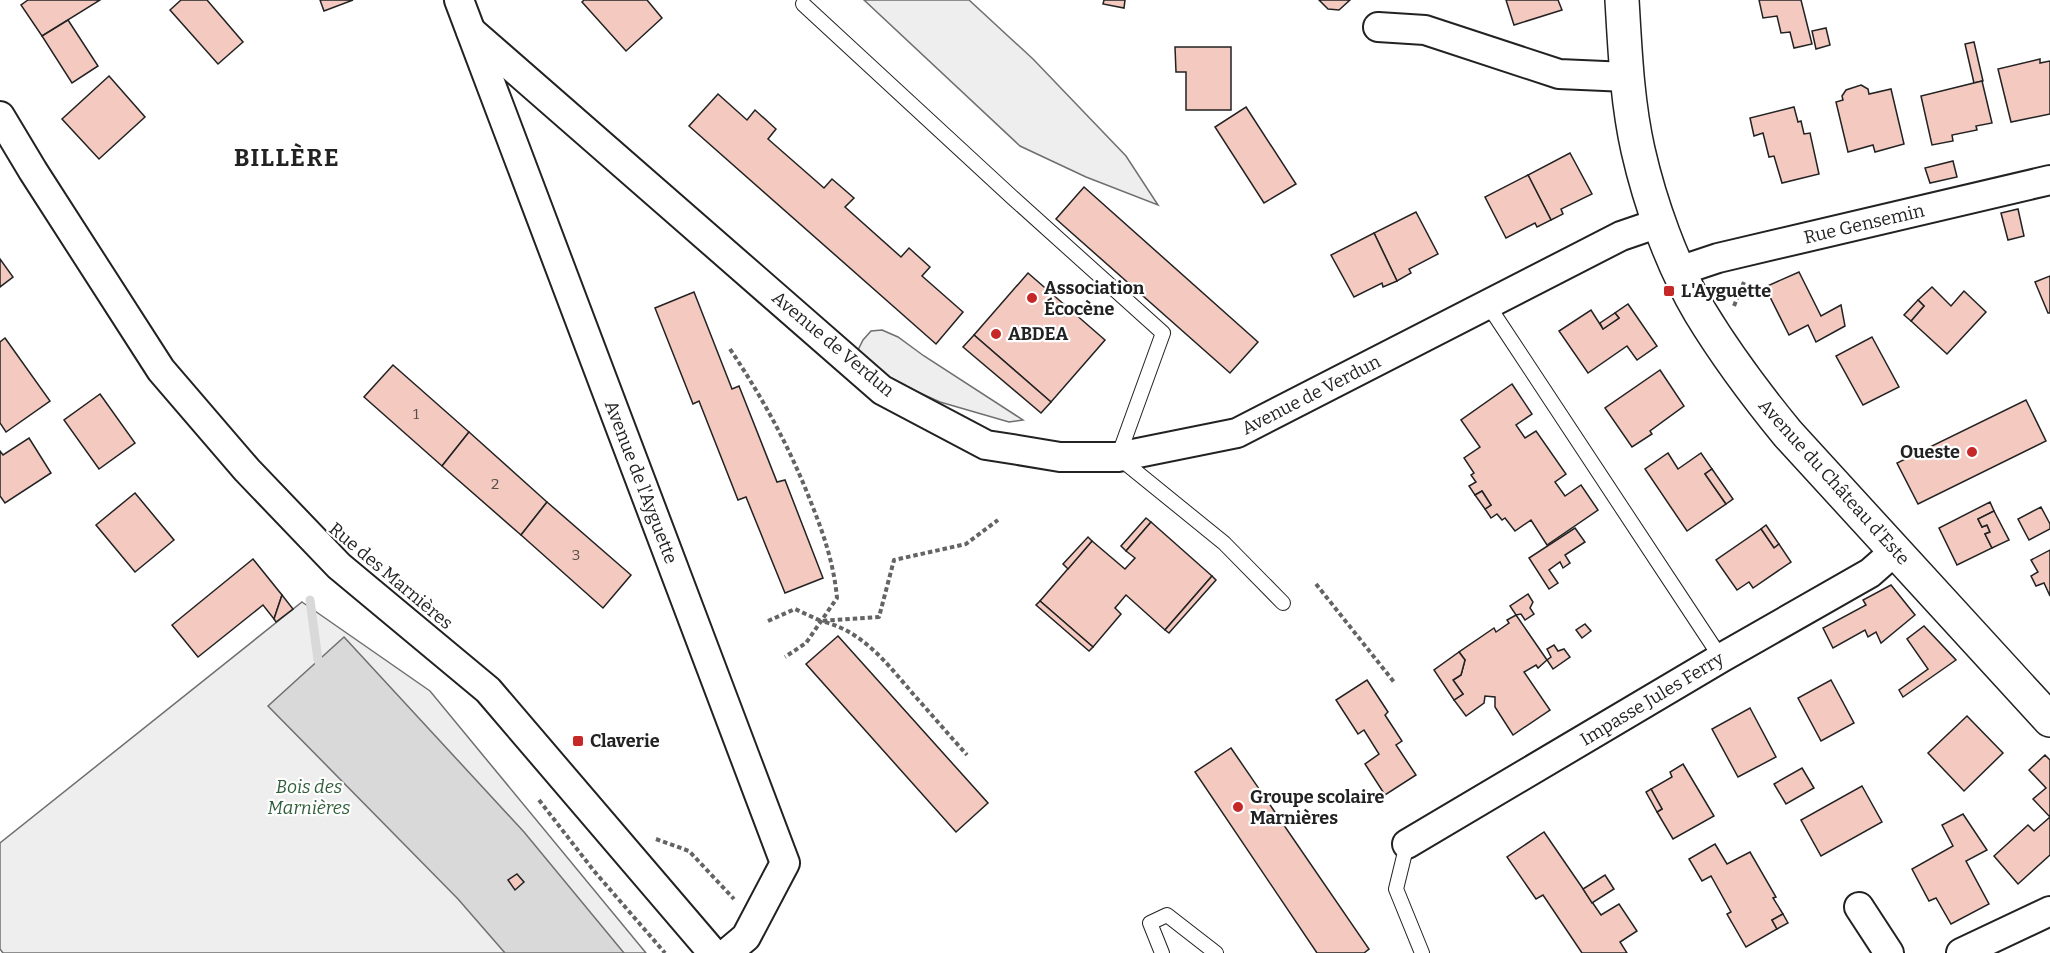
<svg xmlns="http://www.w3.org/2000/svg" width="2050" height="953" viewBox="0 0 2050 953" font-family="Bitter,serif">
<style>
.green{fill:#eee;stroke:#6f6f6f;stroke-width:1.5}
.water{fill:#d9d9d9;stroke:#6f6f6f;stroke-width:1.5}
.lines{fill:none;stroke-linecap:round;stroke-linejoin:round}
.stream{stroke:#d9d9d9;stroke-width:9}
.building{fill:#f3c9c0;stroke:#222;stroke-width:1.5}
.lane-casing{stroke:#222;stroke-width:16}
.street-casing{stroke:#222;stroke-width:32}
.secondary-casing{stroke:#222;stroke-width:36}
.path{stroke:#646464;stroke-width:4;stroke-dasharray:4.5 3;stroke-linecap:butt}
.lane{stroke:#fff;stroke-width:14}
.street{stroke:#fff;stroke-width:28}
.secondary{stroke:#fff;stroke-width:33}
.poi-dot{fill:#c62828;stroke:#fff;stroke-width:2}
.labels{text-anchor:middle;dominant-baseline:central;stroke-width:4.5;stroke-linejoin:round;paint-order:stroke}
.number-label{font-size:15px;fill:#564c4a}
.street-label{font-size:18px;fill:#222;stroke:#fff}
.poi-label{font-size:18px;font-weight:bold;fill:#222;stroke:#fff;text-anchor:start}
.park-label{font-size:18px;font-style:italic;fill:#2f5e38;stroke:#fff}
.district-label{font-size:24px;font-weight:bold;letter-spacing:1.5px;fill:#222;stroke:#fff}
</style>
<rect width="100%" height="100%" fill="#fff"/>
<g class="green">
<path d="M864,0H969L1033,59L1126,156L1158,205L1086,177L1020,146Z"/>
<path d="M882,330L898,337L924,356L1023,420L1009,422L940,402L886,378L863,363L858,350L863,340L871,331Z"/>
<path d="M302,602L430,691L646,953H3L0,949V843Z"/>
</g>
<path class="water" d="M344,637L524,832L624,953H505L458,899L268,706Z"/>
<g class="lines">
<path class="stream" d="M310,600L318,660L323,669"/>
</g>
<g class="building">
<path d="M28,0H100L42,36L21,5Z"/>
<path d="M181,0H207L243,42L218,64L170,10Z"/>
<path d="M320,0H353L324,11Z"/>
<path d="M584,0H647L662,18L626,51L582,2Z"/>
<path d="M1104,0H1125L1124,8L1103,4Z"/>
<path d="M1319,0H1350L1339,10L1328,9Z"/>
<path d="M1506,0H1558L1562,10L1514,25Z"/>
<path d="M1759,0H1801L1812,44L1794,48L1790,32L1781,33L1777,16L1763,18Z"/>
<path d="M68,20L98,66L72,83L42,36Z"/>
<path d="M1826,28L1830,45L1816,49L1812,31Z"/>
<path d="M1974,42L1983,81L1974,83L1965,44Z"/>
<path d="M1175,47H1231V110H1186V72H1176Z"/>
<path d="M2040,59V63L2050,61V114L2011,122L1998,69Z"/>
<path d="M109,76L145,117L99,159L62,119Z"/>
<path d="M1982,81L1992,123L1976,126L1977,130L1952,135L1953,141L1932,145L1921,96Z"/>
<path d="M1861,85L1868,89L1869,94L1891,89L1904,144L1875,152L1873,145L1848,152L1836,102L1843,100L1842,96L1846,90Z"/>
<path d="M718,94L747,120L755,110L776,129L768,139L824,188L832,179L854,198L845,207L901,257L909,248L930,267L922,276L963,312L936,344L689,126Z"/>
<path d="M1246,107L1296,184L1264,203L1215,127Z"/>
<path d="M1794,107L1798,122L1801,121L1804,134L1810,133L1819,174L1782,183L1774,156L1769,157L1763,133L1754,136L1750,118Z"/>
<path d="M1570,153L1592,194L1561,209L1563,214L1551,220L1528,175Z"/>
<path d="M1953,161L1957,177L1930,183L1925,168Z"/>
<path d="M1528,175L1551,220L1537,227L1535,223L1506,238L1485,197Z"/>
<path d="M1084,187L1258,342L1230,373L1056,219Z"/>
<path d="M2018,209L2024,236L2008,240L2001,213Z"/>
<path d="M1416,212L1438,254L1409,269L1411,273L1397,281L1374,233Z"/>
<path d="M1374,233L1397,281L1383,287L1382,283L1354,297L1331,255Z"/>
<path d="M0,259L13,277L0,287Z"/>
<path d="M1799,272L1821,316L1841,305L1845,326L1816,342L1808,325L1789,335L1765,287Z"/>
<path d="M1028,273L1105,340L1051,402L974,335Z"/>
<path d="M2050,276V313H2048L2035,282Z"/>
<path d="M1932,287L1951,306L1964,291L1986,312L1947,354L1911,321L1924,306L1918,300Z"/>
<path d="M694,292L732,389L739,386L777,482L785,480L823,578L785,593L746,497L738,500L699,401L693,404L655,308Z"/>
<path d="M1918,300L1924,306L1911,321L1904,315Z"/>
<path d="M1628,304L1657,346L1637,360L1627,346L1588,373L1559,331L1591,310L1603,329L1619,318L1615,313Z"/>
<path d="M1615,313L1619,318L1603,329L1600,323Z"/>
<path d="M974,335L1051,402L1041,413L963,347Z"/>
<path d="M1872,337L1899,387L1863,405L1836,356Z"/>
<path d="M5,338L50,401L6,432L0,423V342Z"/>
<path d="M393,365L469,432L442,466L364,397Z"/>
<path d="M1660,370L1684,406L1650,431L1652,434L1632,447L1605,408Z"/>
<path d="M1512,384L1532,414L1516,425L1525,438L1536,431L1566,474L1555,482L1565,496L1581,485L1598,510L1547,545L1531,520L1515,531L1505,518L1502,520L1497,514L1491,518L1485,509L1491,505L1482,491L1475,495L1469,486L1476,482L1471,475L1474,473L1464,458L1480,447L1461,420Z"/>
<path d="M100,394L135,443L99,469L64,420Z"/>
<path d="M2026,400L2046,441L1918,504L1897,463Z"/>
<path d="M469,432L547,502L521,535L442,466Z"/>
<path d="M29,438L51,473L5,503L0,496V451L3,455Z"/>
<path d="M1668,453L1678,469L1701,453L1712,469L1705,474L1726,504L1687,531L1645,469Z"/>
<path d="M1712,469L1733,499L1726,504L1705,474Z"/>
<path d="M1482,491L1491,505L1485,509L1475,495Z"/>
<path d="M135,493L174,540L135,572L96,525Z"/>
<path d="M547,502L631,575L603,608L521,535Z"/>
<path d="M1990,502L1994,511L1978,519L1982,527L1987,525L1990,532L1985,534L1992,548L1957,565L1939,528Z"/>
<path d="M2041,507L2050,524V529L2029,540L2018,519Z"/>
<path d="M1994,511L2009,540L1992,548L1985,534L1990,532L1987,525L1982,527L1978,519Z"/>
<path d="M1146,518L1151,522L1126,551L1121,546Z"/>
<path d="M1151,522L1212,576L1165,630L1126,595L1115,608L1121,614L1093,647L1040,601L1092,541L1125,569L1135,558L1126,551Z"/>
<path d="M1766,525L1779,544L1774,548L1761,529Z"/>
<path d="M1575,528L1585,542L1565,555L1570,563L1563,568L1560,562L1549,570L1558,583L1549,589L1529,558Z"/>
<path d="M1761,529L1774,548L1779,544L1791,562L1753,588L1749,582L1737,590L1716,560Z"/>
<path d="M1088,537L1092,541L1068,569L1063,564Z"/>
<path d="M2050,550V596L2044,583L2036,586L2031,576L2038,572L2031,560Z"/>
<path d="M253,559L282,595L274,619L263,605L198,657L172,625Z"/>
<path d="M1212,576L1216,580L1169,633L1165,630Z"/>
<path d="M1891,585L1915,615L1881,643L1876,632L1868,637L1865,630L1833,648L1823,628L1866,605L1863,600Z"/>
<path d="M1528,594L1533,602L1530,608L1534,614L1525,620L1521,614L1516,615L1510,606Z"/>
<path d="M282,595L293,609L276,622L274,619Z"/>
<path d="M1040,601L1093,647L1089,651L1036,605Z"/>
<path d="M1516,615L1547,660L1538,668L1536,665L1524,672L1550,710L1513,735L1495,707V697L1485,696L1484,703L1466,716L1454,700L1463,694L1453,680L1461,675L1465,660L1459,652L1494,628L1496,632L1509,623L1507,620Z"/>
<path d="M1585,624L1591,631L1582,638L1576,630Z"/>
<path d="M1924,626L1956,660L1903,697L1899,690L1928,669L1907,639Z"/>
<path d="M838,636L988,803L956,832L806,664Z"/>
<path d="M1554,645L1558,651L1564,649L1570,657L1553,669L1547,660L1551,657L1547,649Z"/>
<path d="M1459,652L1465,660L1461,675L1453,680L1463,694L1454,700L1434,670Z"/>
<path d="M1367,680L1388,712L1385,715L1402,741L1396,745L1416,775L1385,795L1365,764L1379,754L1364,730L1358,734L1336,700Z"/>
<path d="M1831,680L1854,723L1821,741L1798,698Z"/>
<path d="M1750,708L1776,757L1738,777L1712,729Z"/>
<path d="M1967,716L2003,753L1964,791L1928,753Z"/>
<path d="M1231,748L1369,949L1364,953H1317L1195,772Z"/>
<path d="M2045,755L2050,760V855L2018,884L1994,856L2028,825L2034,831L2050,817L2033,799L2046,788L2029,770Z"/>
<path d="M1683,764L1714,816L1673,839L1657,812L1662,809L1651,789L1672,777L1670,772Z"/>
<path d="M1802,768L1814,788L1786,804L1774,784Z"/>
<path d="M1862,786L1882,822L1821,856L1801,820Z"/>
<path d="M1651,789L1662,809L1657,812L1646,792Z"/>
<path d="M1963,814L1987,850L1966,861L1989,904L1951,924L1936,898L1929,901L1912,869L1953,846L1942,825Z"/>
<path d="M1544,832L1601,915L1619,904L1637,931L1620,942L1627,953H1582L1543,895L1536,899L1507,857Z"/>
<path d="M1715,844L1727,864L1750,852L1776,897L1773,898L1783,914L1772,920L1777,929L1746,947L1727,914L1731,912L1711,876L1702,881L1689,859Z"/>
<path d="M517,874L524,882L515,890L508,880Z"/>
<path d="M1605,875L1614,889L1592,903L1583,889Z"/>
<path d="M1783,914L1788,923L1777,929L1772,920Z"/>
</g>
<g class="lines">
<defs>
<g id="lane">
<path d="M803,4L1013,198L1163,333L1118,457L1224,543L1283,603"/>
<path d="M1488,305L1721,658"/>
<path d="M1407,844L1396,889L1422,953"/>
<path d="M1162,953L1150,923L1167,915L1216,953"/>
</g>
<g id="street">
<path d="M459,0L785,863L746,937L727,953"/>
<path d="M1378,27L1425,30L1559,74L1627,77"/>
<path d="M471,31L882,390L986,445L1018,450L1060,457H1118L1237,433L1621,236L1659,223"/>
<path d="M0,116L33,171L161,370L247,470L339,566L488,690L713,953"/>
<path d="M1679,271L1718,258L2050,180"/>
<path d="M1407,844L1721,658L1870,573L1895,551"/>
<path d="M1859,907L1889,953"/>
<path d="M1961,953L2050,911"/>
</g>
<path id="secondary" d="M1622,0C1625,50 1627,101 1638,150C1650,203 1672,265 1700,312C1726,355 1756,395 1788,434L2050,720"/>
</defs>
<use href="#lane" class="lane-casing"/>
<use href="#street" class="street-casing"/>
<use href="#secondary" class="secondary-casing"/>
<g class="path">
<path d="M1734,306L1744,282"/>
<path d="M730,349C764,400 790,448 812,505C824,535 834,565 837,598L806,643L785,657"/>
<path d="M1316,584L1394,682"/>
<path d="M768,621L795,609L821,621L879,617L894,560L966,544L998,520"/>
<path d="M825,622C865,633 889,666 914,695C932,715 949,735 967,755"/>
<path d="M539,800L594,871L665,953"/>
<path d="M656,839L689,851L734,899"/>
</g>
<use href="#lane" class="lane"/>
<use href="#street" class="street"/>
<use href="#secondary" class="secondary"/>
</g>
<g class="poi-dot">
<rect x="1663" y="285" width="12" height="12" rx="3"/>
<circle cx="1032" cy="298" r="6"/>
<circle cx="996" cy="334" r="6"/>
<circle cx="1972" cy="452" r="6"/>
<rect x="572" y="735" width="12" height="12" rx="3"/>
<circle cx="1238" cy="807" r="6"/>
</g>
<g class="labels">
<g class="number-label">
<text x="416" y="414">1</text>
<text x="495" y="484">2</text>
<text x="576" y="555">3</text>
</g>
<g class="street-label">
<text transform="translate(1864 224) rotate(-13)">Rue Gensemin</text>
<text transform="translate(833 344) rotate(40)">Avenue de Verdun</text>
<text transform="translate(1311 395) rotate(-27)">Avenue de Verdun</text>
<text transform="translate(641 482) rotate(69)">Avenue de l'Ayguette</text>
<text transform="translate(1834 482) rotate(48)">Avenue du Château d'Este</text>
<text transform="translate(391 576) rotate(40)">Rue des Marnières</text>
<text transform="translate(1652 699) rotate(-31)">Impasse Jules Ferry</text>
</g>
<g class="poi-label">
<text x="1044" y="288">Association<tspan x="1044" dy="21">Écocène</tspan></text>
<text x="1681" y="291">L'Ayguette</text>
<text x="1008" y="334">ABDEA</text>
<text x="1960" y="452" text-anchor="end">Oueste</text>
<text x="590" y="741">Claverie</text>
<text x="1250" y="797">Groupe scolaire<tspan x="1250" dy="21">Marnières</tspan></text>
</g>
<g class="park-label">
<text x="309" y="787">Bois des<tspan x="309" dy="21">Marnières</tspan></text>
</g>
<g class="district-label">
<text x="287" y="158">BILLÈRE</text>
</g>
</g>
</svg>
